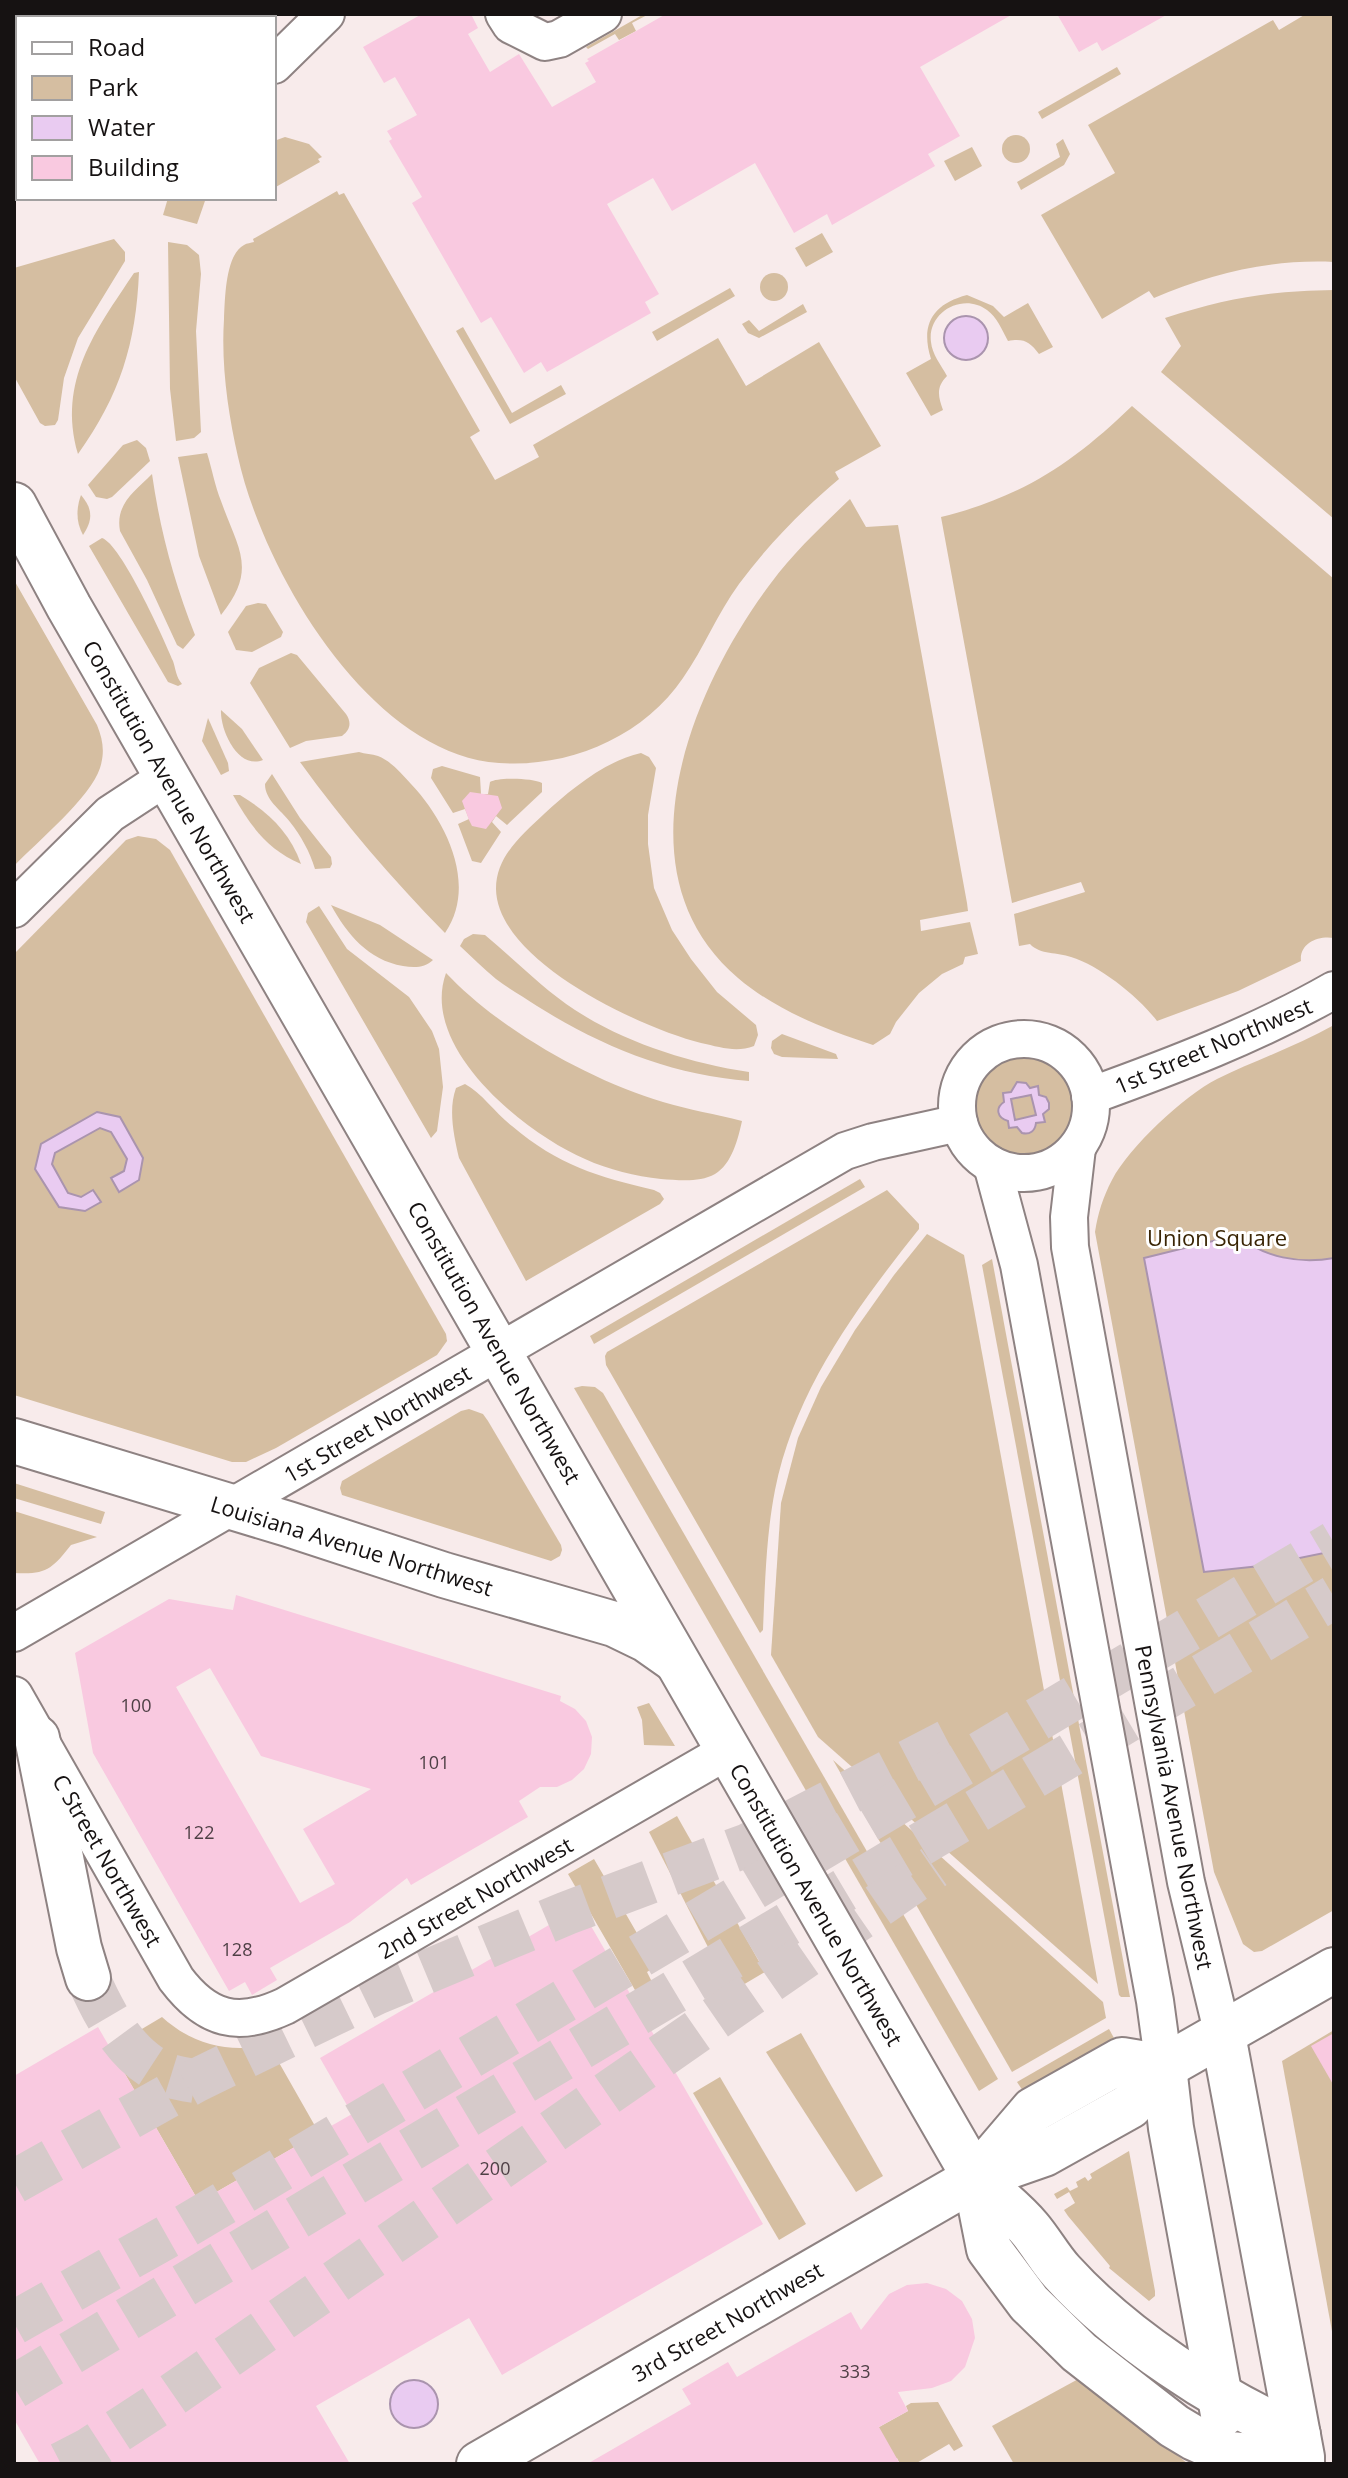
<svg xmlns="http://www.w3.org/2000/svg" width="1348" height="2478" viewBox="0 0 1348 2478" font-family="'Open Sans',sans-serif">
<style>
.green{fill:#d5bea1}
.water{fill:#e9cbf1;stroke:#aa94ae;stroke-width:2;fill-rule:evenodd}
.building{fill:#f9c9e0;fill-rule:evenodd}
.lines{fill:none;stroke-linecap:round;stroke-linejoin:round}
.highway-tunnel{stroke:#d6caca;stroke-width:44;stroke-dasharray:44 22;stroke-linecap:butt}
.minor-casing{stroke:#8e8282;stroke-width:40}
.major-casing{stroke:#8e8282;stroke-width:48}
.highway-casing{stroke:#8e8282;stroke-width:48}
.minor{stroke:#fff;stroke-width:36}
.major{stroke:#fff;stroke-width:44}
.highway{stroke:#fff;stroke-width:44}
.labels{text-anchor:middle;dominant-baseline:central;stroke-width:6;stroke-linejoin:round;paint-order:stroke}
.number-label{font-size:18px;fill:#4f4046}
.street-label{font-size:22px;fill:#161212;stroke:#fff}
.park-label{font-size:22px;fill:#3a2505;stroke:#fff}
</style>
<rect width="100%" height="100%" fill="#f8ebeb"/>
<g class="green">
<path d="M58,14H134L168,18H60Z"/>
<path d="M644,14H649L632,23L636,31L619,40L615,34L588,49L586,47Z"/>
<path d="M1306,14H1334V262C1271,259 1212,273 1154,298L1149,291L1102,319L1041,215L1115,173L1088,125L1273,20L1279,30Z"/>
<path d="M14,42L18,47V179L14,180Z"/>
<path d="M1117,67L1121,74L1042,119L1038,112Z"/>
<circle cx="1016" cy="149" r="14"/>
<path d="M285,137L309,144L322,157L318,159L320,162L274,188V141Z"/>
<path d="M1063,139L1070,154L1064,165L1021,190L1017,182L1060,157L1056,144Z"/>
<path d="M972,147L982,166L955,181L944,161Z"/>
<path d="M337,191L339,195L344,193L480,431L470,437L495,480L539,457L533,445L718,338L746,386L819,342L881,446L835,472L839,479C802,510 768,545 739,584C717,614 704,648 683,678C643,737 569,768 499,763C369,754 263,570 238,457C228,413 221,365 224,319C225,300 225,255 244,245C247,243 251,243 254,242L253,239Z"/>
<path d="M168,198H206L197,224L163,215Z"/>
<path d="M822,233L833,252L806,267L795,248Z"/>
<path d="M114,239L125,252V261L78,338L64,378L58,420L55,425L45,426L40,423L14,376V268Z"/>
<path d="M168,242L187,245L199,255L201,274L196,331L201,432L194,438L176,441L170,389Z"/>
<path d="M139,272C136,344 120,395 78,454C57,381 96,330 134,273Z"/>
<circle cx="774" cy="287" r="14"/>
<path d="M730,288L735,296L657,341L652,332Z"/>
<path d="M1334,290V519L1161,372L1181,346L1165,318C1228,298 1268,291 1334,290Z"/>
<path d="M967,295L993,306L1004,317L1028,303L1053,347L1039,354C1030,342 1024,338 1008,341C1002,330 997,317 987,310C963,292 927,312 931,342C932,354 941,365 947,376C936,387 938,396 943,410L931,416L906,373L931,359C920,324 933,304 967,295Z"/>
<path d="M803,304L807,312L759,338L748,333L742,324L749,320L759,331Z"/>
<path d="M463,327L512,413L561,385L566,394L510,424L456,331Z"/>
<path d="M1132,406L1334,579V938C1319,935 1299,943 1301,961L1238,991L1157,1021C1140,998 1099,965 1071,957C1058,952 1040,955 1030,944L1019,946L1014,914L1085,892L1081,882L1012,903L941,517C1022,497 1073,463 1132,406Z"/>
<path d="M137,440L146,448L150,461L112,497L107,499L96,497L88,485L123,445Z"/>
<path d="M207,453C212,469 215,486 221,501C238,549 258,569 221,615L199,556L178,457Z"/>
<path d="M152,474C160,530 174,582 195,635L183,649L177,645L147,580L120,531C115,504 135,491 152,474Z"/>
<path d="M81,495C93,509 93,520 83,535C76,522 76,509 81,495Z"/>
<path d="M850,499L866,527L898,525L967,903L968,911L920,920L921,931L970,922L978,954L965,957L963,964L942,974L919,993L896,1022L890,1034L873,1045C825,1029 777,1011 738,978C615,873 691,689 771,583C794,552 822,526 850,499Z"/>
<path d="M102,538C121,544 164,639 173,661C176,670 176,677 182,684L178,686L168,682L89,546Z"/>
<path d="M14,580L97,725C103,740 105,752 100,768C91,797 37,842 14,866Z"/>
<path d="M258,603L266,604L283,632L281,637L252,652L236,650L228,632L246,606Z"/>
<path d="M291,653L297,655L346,714C352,723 350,730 342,736L306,741L290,748L250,683L259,668Z"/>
<path d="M221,710L242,729L263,760C238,770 220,730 221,710Z"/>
<path d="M208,718L228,763L229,771L221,775L202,741Z"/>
<path d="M359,752C365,754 372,754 378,756C391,761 402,774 411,784C446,821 478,885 445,933C392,879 344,823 300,762Z"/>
<path d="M641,753L649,757L656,768L648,815V844L654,888L672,930L691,959L717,992L756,1025L758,1035L754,1046C736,1053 720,1047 701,1043C641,1028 497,961 496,889C496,856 522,835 544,814C570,790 605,761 641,753Z"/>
<path d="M442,766L480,777L481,794H488L490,782C498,777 533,778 542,783V792L507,825L496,816L492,822L501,832L481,863L472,861L458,824L469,819L465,809L453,813L431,778L433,769Z"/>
<path d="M272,774L300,818L331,857L332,864L330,868L315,869C310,852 301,836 290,822C280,809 265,800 265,784Z"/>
<path d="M233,795H240C268,812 290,832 301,864C267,849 251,827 233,795Z"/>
<path d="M138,836L156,839L170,850L446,1334L447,1341L437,1355L276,1448L246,1462H232L14,1395V954L126,840Z"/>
<path d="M331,905L380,925L433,960C425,968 414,968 403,966C368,960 347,934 331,905Z"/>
<path d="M319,906L347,949L409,997L432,1031L439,1049L443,1087L437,1131L431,1138L306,922L308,913Z"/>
<path d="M473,934L485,935C515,960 543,989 575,1010C626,1043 689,1063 749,1072V1081C672,1075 602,1047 537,1006C524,997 509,989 496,979C484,969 472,957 460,946L464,939Z"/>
<path d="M446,973C500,1030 589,1080 663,1102C689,1110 716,1114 742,1121C738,1139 732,1164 715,1174C699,1183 678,1180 661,1179C635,1176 609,1170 585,1159C525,1133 419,1048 446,973Z"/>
<path d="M1334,1025V1910L1262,1951L1254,1952L1243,1944L1214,1872L1095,1232C1098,1213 1103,1197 1112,1180C1129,1147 1184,1096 1217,1079C1256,1060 1297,1046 1334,1025Z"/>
<path d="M782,1034L836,1054L838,1059L782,1057L774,1054L771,1048L772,1041Z"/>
<circle cx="1025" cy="1107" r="51"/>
<path d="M465,1084C482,1093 496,1114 512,1126C558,1165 598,1177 654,1190L660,1193L664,1199L660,1204L526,1281L459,1158C454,1136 448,1110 456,1088Z"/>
<path d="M860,1179L865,1187L594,1344L590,1336Z"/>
<path d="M887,1190L919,1224V1229C857,1307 795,1390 775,1490C766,1536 765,1584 763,1630L760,1633L606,1365L605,1356L607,1352Z"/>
<path d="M927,1234L964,1255L1098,1984L818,1737L771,1655L781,1503L798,1438L821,1387L855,1330L894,1275Z"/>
<path d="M992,1259L1130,1997H1121L1119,1995L982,1265Z"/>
<path d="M582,1386L595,1387L603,1393L998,2079L979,2091L574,1388Z"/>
<path d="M469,1409L483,1414L488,1421L561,1545L562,1550L560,1556L551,1561L342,1495L340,1488L342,1481L461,1411Z"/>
<path d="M14,1483L105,1512L101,1524L14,1498Z"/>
<path d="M14,1511L97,1537L71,1545C52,1569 46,1575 14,1573Z"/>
<path d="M649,1703L675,1746L644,1745L642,1720L637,1707Z"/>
<path d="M833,1760L1103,2002L1106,2018L1012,2072Z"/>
<path d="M677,1816L765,1972L731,1992L649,1832Z"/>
<path d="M594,1859L656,1966L647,1972L655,1988L639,1997L568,1874Z"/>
<path d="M162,2017C193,2045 228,2053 269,2045L319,2133L199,2202L110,2048Z"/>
<path d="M1109,2029L1114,2038L1023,2091L1017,2082Z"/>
<path d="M1334,2030V2342L1282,2061Z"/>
<path d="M801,2033L883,2176L856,2192L766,2052Z"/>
<path d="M720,2077L806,2224L779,2240L693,2093Z"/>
<path d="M1129,2151L1155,2291V2296L1149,2301L1109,2268L1110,2266L1068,2216L1064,2210L1075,2203L1069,2192L1057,2199L1054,2194L1067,2187L1070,2191L1078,2187L1076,2182L1085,2177L1088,2181L1092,2178L1090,2174Z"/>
<path d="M1082,2377L1188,2464H1014L992,2426Z"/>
<path d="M938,2402L963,2446L954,2451L949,2444L915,2464H900L897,2458L889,2461L872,2431L908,2411L906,2406L911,2403Z"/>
</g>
<g class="water">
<circle cx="966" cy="338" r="22"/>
<path d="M1017,1082L1026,1083L1030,1088L1038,1086L1039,1095L1046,1097L1049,1103V1109L1043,1114L1045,1122L1036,1123C1035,1131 1030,1135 1022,1133L1017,1127L1009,1128L1008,1121C997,1118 995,1108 1004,1102L1003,1093L1011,1092ZM1031,1095L1036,1115L1015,1120L1011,1099Z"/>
<path d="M97,1112L120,1117L143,1158L139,1180L119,1192L111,1178L124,1171L127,1159L111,1132L100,1128L55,1153L52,1164L68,1193L81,1197L93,1190L101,1202L85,1211L59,1207L35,1169L41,1144Z"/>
<path d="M1237,1235C1264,1258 1300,1264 1334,1258V1551L1260,1566L1204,1572L1144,1258Z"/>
<circle cx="414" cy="2404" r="24"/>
</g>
<g class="building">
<path d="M422,14H471L478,28L468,34L490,72L519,54L552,107L596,82L585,63L589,61L587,59L666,14H1013L920,67L960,136L928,154L935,166L832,225L827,214L794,233L755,163L672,211L653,178L607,204L659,294L645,302L651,313L547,372L541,362L524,373L491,317L481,323L412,203L422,197L389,141L392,139L387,131L417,115L395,77L384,83L363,47Z"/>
<path d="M1057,14H1168L1102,51L1097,42L1079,52Z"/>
<path d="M470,792L498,796L502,808L486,829L472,826L469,820L462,801Z"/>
<path d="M236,1595L561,1696L560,1701L575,1709L586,1721L592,1737L591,1754L584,1769L572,1780L557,1787H540L519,1801L528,1817L411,1885L407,1878L350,1922L270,1968L277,1980L252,1995L245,1982L229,1991L93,1753L75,1653L169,1599L233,1610ZM210,1668L261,1756L371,1789L303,1829L335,1884L300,1903L176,1687Z"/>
<path d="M580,1907L763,2224L502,2375L469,2318L316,2406L350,2464H40L14,2419V2076L98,2027L199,2202L352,2114L320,2058Z"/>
<path d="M1334,2033V2086L1311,2046Z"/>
<path d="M927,2283L946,2289L962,2301L972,2319L975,2338L965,2367L951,2381L932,2388L898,2392L908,2411L879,2427L900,2464H587L691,2404L682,2389L728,2362L737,2377L851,2312L861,2330L889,2294L907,2285Z"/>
</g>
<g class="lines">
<g class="highway-tunnel">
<path d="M88,1978C103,2012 124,2053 159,2071C170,2077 183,2079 195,2081"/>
<path d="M14,2182L195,2081L376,1993L567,1913L748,1845L952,1739"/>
<path d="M14,2323L179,2230L1334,1543"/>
<path d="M14,2387L1334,1597"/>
<path d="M61,2464L90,2449L162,2402L934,1867"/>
</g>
<defs>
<g id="minor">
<path d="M504,14L511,25L545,42L559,39L603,14"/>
<path d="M274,65L326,14"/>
<path d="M14,909L110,814L168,776"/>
<circle cx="1024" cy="1106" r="67"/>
<path d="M1090,1096C1173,1066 1257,1034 1334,990"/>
<path d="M1077,1148L1069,1217L1070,1247L1186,1882L1223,2035"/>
<path d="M992,1165L1019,1265L1155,2001L1164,2067"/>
<path d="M14,1633L845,1151L873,1142L959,1123"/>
<path d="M14,1695L176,1979C207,2020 238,2028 285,2006L729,1750"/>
</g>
<g id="major">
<path d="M14,505L69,607L975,2178C993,2194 1014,2210 1029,2228C1041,2242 1050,2259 1062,2272C1121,2337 1217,2401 1298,2435"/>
<path d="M14,1441L288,1524L444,1575L614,1624L647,1640L674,1659"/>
<path d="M1223,2035L1302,2457"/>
<path d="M1164,2067L1171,2128L1223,2414"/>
<path d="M975,2178L989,2249L1029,2303L1079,2352L1174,2426L1194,2438L1230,2454L1302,2461"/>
<path d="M975,2178L1033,2110L1122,2060L1164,2067"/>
<path d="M479,2464L975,2178L1044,2154L1130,2106L1164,2067L1334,1970"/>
</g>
<path id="highway" d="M37,1738L79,1948L88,1978"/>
</defs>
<use href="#minor" class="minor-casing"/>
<use href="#major" class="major-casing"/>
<use href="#highway" class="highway-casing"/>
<use href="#minor" class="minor"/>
<use href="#major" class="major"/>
<use href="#highway" class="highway"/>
</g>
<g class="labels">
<g class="number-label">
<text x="136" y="1705">100</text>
<text x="434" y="1762">101</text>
<text x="199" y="1832">122</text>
<text x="237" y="1949">128</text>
<text x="495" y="2168">200</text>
<text x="855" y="2371">333</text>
</g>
<g class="street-label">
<text transform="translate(170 781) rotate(60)">Constitution Avenue Northwest</text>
<text transform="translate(1213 1045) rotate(-23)">1st Street Northwest</text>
<text transform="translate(495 1342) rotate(60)">Constitution Avenue Northwest</text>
<text transform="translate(377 1423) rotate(-30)">1st Street Northwest</text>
<text transform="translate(352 1545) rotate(17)">Louisiana Avenue Northwest</text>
<text transform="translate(1175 1807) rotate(79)">Pennsylvania Avenue Northwest</text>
<text transform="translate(108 1860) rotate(60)">C Street Northwest</text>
<text transform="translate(475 1897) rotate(-30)">2nd Street Northwest</text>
<text transform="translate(817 1904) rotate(60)">Constitution Avenue Northwest</text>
<text transform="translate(727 2321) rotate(-30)">3rd Street Northwest</text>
</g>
<g class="park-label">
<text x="1217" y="1237">Union Square</text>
</g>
</g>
<rect width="1348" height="2478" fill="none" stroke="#161212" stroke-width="32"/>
<rect x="16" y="16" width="260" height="184" fill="#ffffff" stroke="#a2a0a0" stroke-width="2"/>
<rect x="32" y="42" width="40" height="12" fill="#ffffff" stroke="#a2a0a0" stroke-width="2"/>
<text x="88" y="56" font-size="24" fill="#161212">Road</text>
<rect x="32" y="76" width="40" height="24" fill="#d5bea1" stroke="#a2a0a0" stroke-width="2"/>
<text x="88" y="96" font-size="24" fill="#161212">Park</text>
<rect x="32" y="116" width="40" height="24" fill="#e9cbf1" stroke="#a2a0a0" stroke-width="2"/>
<text x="88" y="136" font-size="24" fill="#161212">Water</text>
<rect x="32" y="156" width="40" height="24" fill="#f9c9e0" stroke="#a2a0a0" stroke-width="2"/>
<text x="88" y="176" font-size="24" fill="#161212">Building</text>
</svg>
